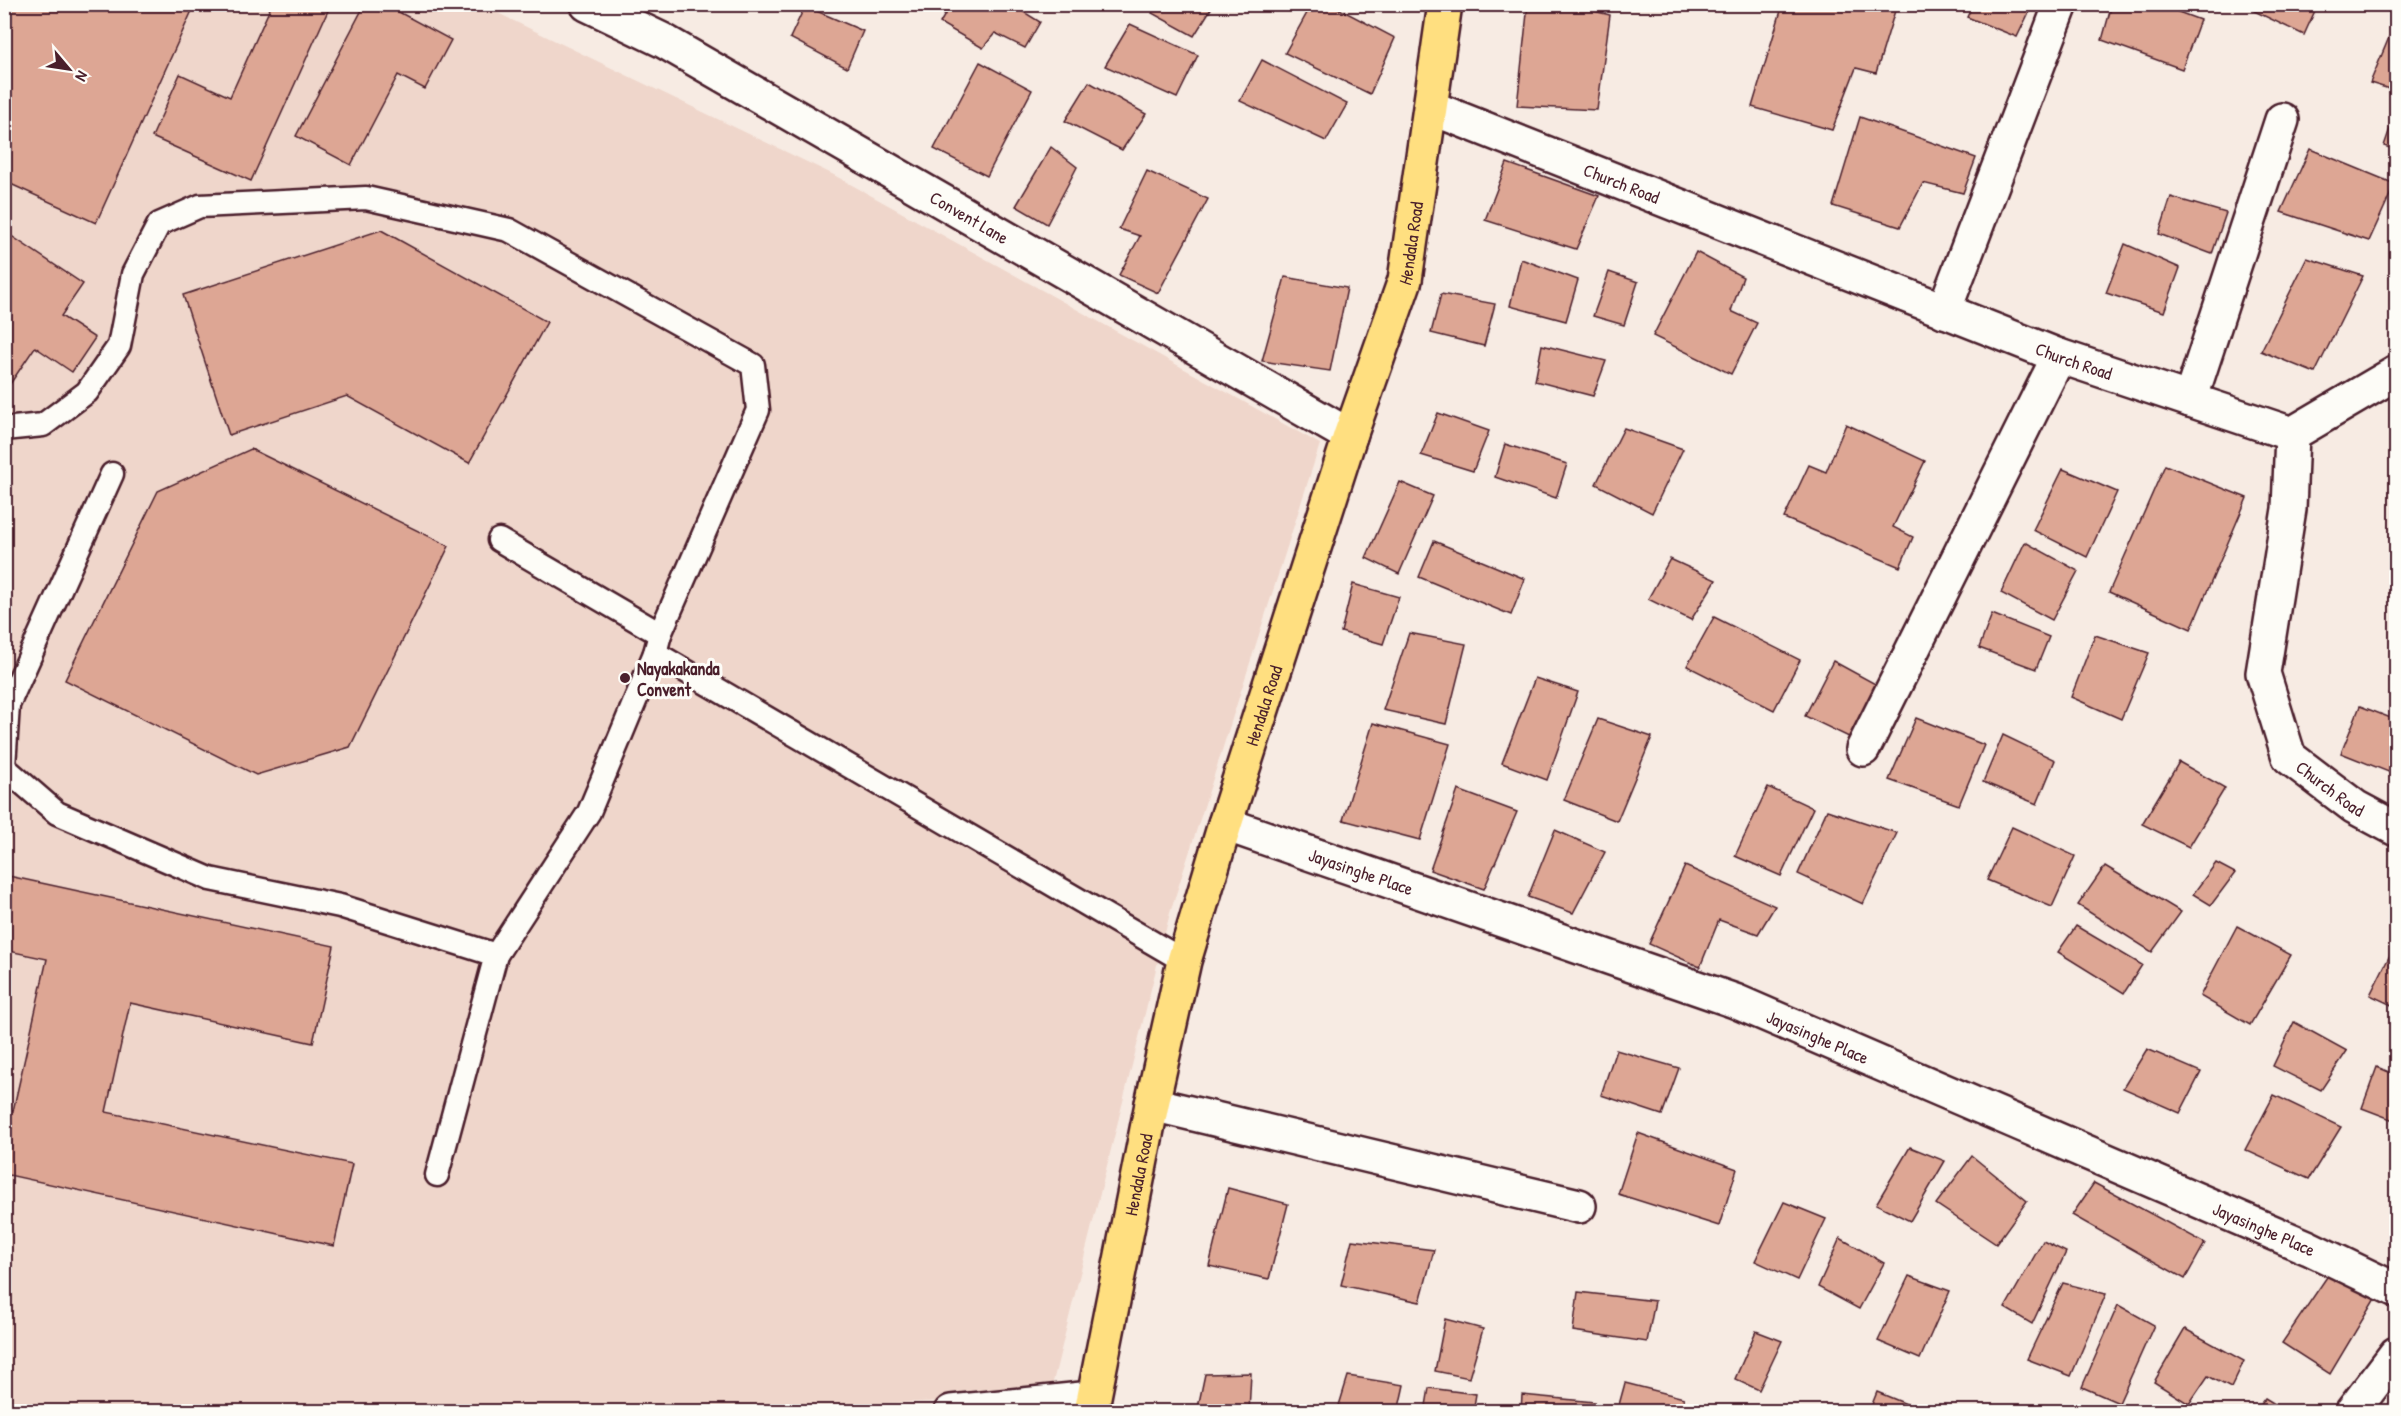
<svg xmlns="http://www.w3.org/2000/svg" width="2401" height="1416" viewBox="0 0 2401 1416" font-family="'Patrick Hand',sans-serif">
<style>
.built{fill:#efd6cb}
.building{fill:#dda694;stroke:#4a1f2b;stroke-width:1.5}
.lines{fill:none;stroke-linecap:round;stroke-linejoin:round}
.lane-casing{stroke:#4a1f2b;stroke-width:27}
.street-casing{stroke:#4a1f2b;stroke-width:38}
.secondary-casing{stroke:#4a1f2b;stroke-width:38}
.primary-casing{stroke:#4a1f2b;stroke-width:38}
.lane{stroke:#fdfcf7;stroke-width:22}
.street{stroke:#fdfcf7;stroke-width:33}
.secondary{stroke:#fdfcf7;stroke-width:33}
.primary{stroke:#ffdf80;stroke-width:33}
.poi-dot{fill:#4a1f2b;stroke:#fdfcf7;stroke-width:2}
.labels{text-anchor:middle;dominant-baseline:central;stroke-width:6;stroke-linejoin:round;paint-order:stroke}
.street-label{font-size:18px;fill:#4a1f2b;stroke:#fdfcf7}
.poi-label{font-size:18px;font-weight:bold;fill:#4a1f2b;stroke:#fdfcf7;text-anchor:start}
</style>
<rect width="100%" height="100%" fill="#f7ebe3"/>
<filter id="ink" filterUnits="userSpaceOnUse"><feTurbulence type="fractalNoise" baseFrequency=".0167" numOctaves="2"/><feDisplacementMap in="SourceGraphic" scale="12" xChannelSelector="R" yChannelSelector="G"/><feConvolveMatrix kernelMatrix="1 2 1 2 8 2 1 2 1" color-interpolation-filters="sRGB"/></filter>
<g filter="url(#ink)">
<path class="built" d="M5,5H481L832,174L1320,444L1170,913L1049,1398L757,1407L744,1412H5Z"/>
<g class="building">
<path d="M4,4H195L96,223L4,181Z"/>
<path d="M272,4H331L251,181L152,137L180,74L230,97Z"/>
<path d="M365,4H384L451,40L425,89L398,75L351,165L296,136Z"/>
<path d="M951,4H1011L1040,22L1025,48L995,33L983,48L940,23Z"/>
<path d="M1157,4H1214L1194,36L1152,13Z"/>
<path d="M1312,4H1330L1395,38L1370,94L1285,53Z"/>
<path d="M1528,4H1566L1610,15L1597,110L1517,106Z"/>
<path d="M1783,4H1897L1876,73L1856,68L1832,130L1752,107Z"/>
<path d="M1973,4H2033L2017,37L1967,17Z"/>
<path d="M2112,4H2157L2200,20L2182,69L2102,40Z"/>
<path d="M2257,4H2318L2304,35L2254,11Z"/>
<path d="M805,6L863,31L847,68L790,38Z"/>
<path d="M1130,24L1198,55L1177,98L1105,66Z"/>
<path d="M2393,28L2396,30V91L2370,83Z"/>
<path d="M1262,60L1347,104L1326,141L1240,101Z"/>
<path d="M980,62L1032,90L987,176L934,149Z"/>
<path d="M1089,82L1146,114L1122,150L1065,121Z"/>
<path d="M2396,111V150L2384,146Z"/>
<path d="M1860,117L1976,158L1963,193L1923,183L1900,227L1833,206Z"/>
<path d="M1051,147L1077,167L1047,224L1016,206Z"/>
<path d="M2310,149L2395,184L2369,241L2281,212Z"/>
<path d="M1507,163L1599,196L1576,249L1485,220Z"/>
<path d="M1147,171L1208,199L1158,293L1119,275L1140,236L1119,229Z"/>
<path d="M2171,197L2226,213L2212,254L2159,234Z"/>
<path d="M381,230L547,322L469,463L347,396L229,435L183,295Z"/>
<path d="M4,231L83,284L61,316L95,338L72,372L35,347L6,390L4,389Z"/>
<path d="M2125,244L2180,268L2164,312L2106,293Z"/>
<path d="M1696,252L1743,277L1731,311L1757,323L1731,374L1653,336Z"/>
<path d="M2307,258L2363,276L2315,373L2261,351Z"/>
<path d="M1521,259L1578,280L1566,321L1510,306Z"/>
<path d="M1609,272L1638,282L1624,325L1593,316Z"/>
<path d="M1285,277L1347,288L1330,371L1262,361Z"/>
<path d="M1441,294L1495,304L1484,346L1431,333Z"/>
<path d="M1542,345L1606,361L1593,396L1535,381Z"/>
<path d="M1438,413L1489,431L1473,471L1421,455Z"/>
<path d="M1846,424L1925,461L1893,527L1913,537L1900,567L1784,518L1809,465L1826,472Z"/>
<path d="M1624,428L1683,449L1652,513L1596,484Z"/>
<path d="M1505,444L1567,464L1556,498L1495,477Z"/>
<path d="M251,449L449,546L350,747L256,775L65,680L158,491Z"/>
<path d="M2165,465L2247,498L2191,629L2109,592Z"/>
<path d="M2063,469L2117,492L2087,557L2033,530Z"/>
<path d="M1400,482L1433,496L1399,574L1366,558Z"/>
<path d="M1434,541L1525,579L1511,615L1419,577Z"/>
<path d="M2025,542L2078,571L2052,620L2001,593Z"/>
<path d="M1670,559L1716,580L1691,620L1648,599Z"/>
<path d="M1353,584L1399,597L1383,644L1341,632Z"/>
<path d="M1992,614L2049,637L2036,669L1979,648Z"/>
<path d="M1714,617L1800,660L1774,710L1687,666Z"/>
<path d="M1409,633L1466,644L1446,724L1383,710Z"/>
<path d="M2095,635L2149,653L2121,719L2071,697Z"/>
<path d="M1833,661L1879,686L1853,739L1805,716Z"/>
<path d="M1535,678L1578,692L1547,780L1502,763Z"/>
<path d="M2360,706L2396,720V775L2341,753Z"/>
<path d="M1916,718L1984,745L1959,805L1889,780Z"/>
<path d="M1598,719L1652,737L1617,821L1564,800Z"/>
<path d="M1373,723L1450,744L1420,840L1343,820Z"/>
<path d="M2003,735L2055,760L2037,804L1983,782Z"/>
<path d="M2179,762L2225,788L2189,847L2142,824Z"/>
<path d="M1768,787L1813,808L1781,876L1735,856Z"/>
<path d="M1458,790L1517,812L1484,889L1430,870Z"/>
<path d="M1827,810L1897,833L1863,904L1798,874Z"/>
<path d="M2012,827L2075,856L2052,907L1987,880Z"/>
<path d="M1555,830L1605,852L1573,913L1528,897Z"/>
<path d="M2216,863L2235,873L2211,905L2193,894Z"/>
<path d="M1685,866L1775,906L1758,934L1719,920L1700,967L1649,944Z"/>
<path d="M2105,866L2181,912L2152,952L2078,905Z"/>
<path d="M4,875L334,946L313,1043L130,1003L106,1112L352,1164L334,1246L4,1174V1109L13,1111L47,959L4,950Z"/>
<path d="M2076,926L2142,965L2124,993L2058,952Z"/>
<path d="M2237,926L2291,955L2250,1025L2200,996Z"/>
<path d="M2396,943V1007L2370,995Z"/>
<path d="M2294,1022L2347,1051L2321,1090L2273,1066Z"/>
<path d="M2147,1049L2201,1072L2180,1113L2123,1088Z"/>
<path d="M1616,1050L1679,1068L1662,1115L1601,1095Z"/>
<path d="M2377,1067L2396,1075V1121L2362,1108Z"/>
<path d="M2274,1095L2341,1127L2309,1179L2245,1150Z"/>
<path d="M1638,1133L1737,1169L1719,1226L1618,1194Z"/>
<path d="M1910,1147L1945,1161L1910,1221L1876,1204Z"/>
<path d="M1972,1156L2027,1201L1996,1244L1936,1204Z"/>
<path d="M2094,1183L2205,1243L2185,1279L2072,1215Z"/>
<path d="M1228,1188L1288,1204L1269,1279L1209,1266Z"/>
<path d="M1784,1202L1826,1219L1797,1280L1755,1261Z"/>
<path d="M1840,1238L1884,1263L1859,1309L1818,1287Z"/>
<path d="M1352,1240L1434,1250L1420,1302L1341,1285Z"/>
<path d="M2043,1241L2066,1252L2032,1324L2005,1308Z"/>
<path d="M2331,1271L2376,1297L2330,1374L2282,1343Z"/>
<path d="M1909,1276L1950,1291L1920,1359L1878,1341Z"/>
<path d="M2063,1283L2106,1294L2071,1376L2027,1359Z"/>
<path d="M1578,1292L1655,1301L1647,1342L1573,1331Z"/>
<path d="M2118,1305L2154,1325L2119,1403L2082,1387Z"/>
<path d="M1445,1319L1483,1329L1469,1378L1435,1371Z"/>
<path d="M2185,1329L2244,1361L2231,1388L2208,1376L2189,1404L2154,1382Z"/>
<path d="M1756,1331L1782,1341L1759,1390L1735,1379Z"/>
<path d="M1251,1373L1249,1412H1197L1205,1374Z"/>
<path d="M1348,1376L1404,1385L1398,1412H1337Z"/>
<path d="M1625,1383L1684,1398L1680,1412H1617Z"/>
<path d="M1429,1388L1476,1394L1473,1412H1425Z"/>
<path d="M1877,1392L1926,1412H1869Z"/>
<path d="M1522,1395L1594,1402L1593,1412H1521Z"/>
<path d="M2265,1398L2288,1412H2254Z"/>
</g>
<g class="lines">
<defs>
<g id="lane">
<path d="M4,429L43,425L87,392L119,346L133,274L159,224L200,206L366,198L509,230L753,365L758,410L660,634L655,653L589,812L496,955L437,1175"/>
<path d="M499,540L660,634"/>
<path d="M655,653L1184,961"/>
<path d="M4,766L8,705L112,474"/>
<path d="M4,767L57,813L210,879L340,906L496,955"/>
</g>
<g id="street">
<path id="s1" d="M587,4L662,40L1350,436"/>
<path d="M1944,311L2061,4"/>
<path d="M2190,400L2282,120"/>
<path id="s2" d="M2292,434L2289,509L2263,673L2289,757L2355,807L2396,829"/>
<path d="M1863,749L2059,356"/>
<path id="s3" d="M1225,824L1735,1001L2309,1248L2396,1290"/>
<path d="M1152,1104L1579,1206"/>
<path d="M2352,1412L2396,1354"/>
</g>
<g id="secondary">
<path id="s4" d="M1432,108L2059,356L2292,434L2396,373"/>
<path d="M951,1412L1092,1398"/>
</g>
<g id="primary">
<path id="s5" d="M1091,1412L1152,1104L1184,961L1225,824L1350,436L1405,280L1445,4"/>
</g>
</defs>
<use href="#lane" class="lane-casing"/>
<use href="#street" class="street-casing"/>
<use href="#secondary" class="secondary-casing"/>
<use href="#primary" class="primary-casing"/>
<use href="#lane" class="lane"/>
<use href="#street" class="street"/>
<use href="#secondary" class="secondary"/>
<use href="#primary" class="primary"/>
</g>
</g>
<circle class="poi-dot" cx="625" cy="678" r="6"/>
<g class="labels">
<g class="street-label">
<text stroke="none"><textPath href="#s4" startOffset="204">Church Road</textPath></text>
<text stroke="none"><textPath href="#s1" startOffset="438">Convent Lane</textPath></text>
<text stroke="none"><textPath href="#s5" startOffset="1214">Hendala Road</textPath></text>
<text stroke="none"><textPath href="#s4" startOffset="690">Church Road</textPath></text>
<text stroke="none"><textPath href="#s5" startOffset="728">Hendala Road</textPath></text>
<text stroke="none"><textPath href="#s2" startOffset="381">Church Road</textPath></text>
<text stroke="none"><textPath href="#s3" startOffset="144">Jayasinghe Place</textPath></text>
<text stroke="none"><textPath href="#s3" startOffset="630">Jayasinghe Place</textPath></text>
<text stroke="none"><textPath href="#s5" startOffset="242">Hendala Road</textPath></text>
<text stroke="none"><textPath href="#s3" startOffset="1116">Jayasinghe Place</textPath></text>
</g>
<g class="poi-label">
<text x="637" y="668">Nayakakanda<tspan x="637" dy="21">Convent</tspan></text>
</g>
</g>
<rect width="2401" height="1416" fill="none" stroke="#fdfcf7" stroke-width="24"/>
<rect x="12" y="12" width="2377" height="1392" fill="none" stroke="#4a1f2b" stroke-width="2" filter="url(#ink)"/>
<g transform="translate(69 69) rotate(119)" stroke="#fdfcf7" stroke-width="4.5" paint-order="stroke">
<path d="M0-4.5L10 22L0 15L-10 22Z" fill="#4a1f2b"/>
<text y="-9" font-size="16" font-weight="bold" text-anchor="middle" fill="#4a1f2b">N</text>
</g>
</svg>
